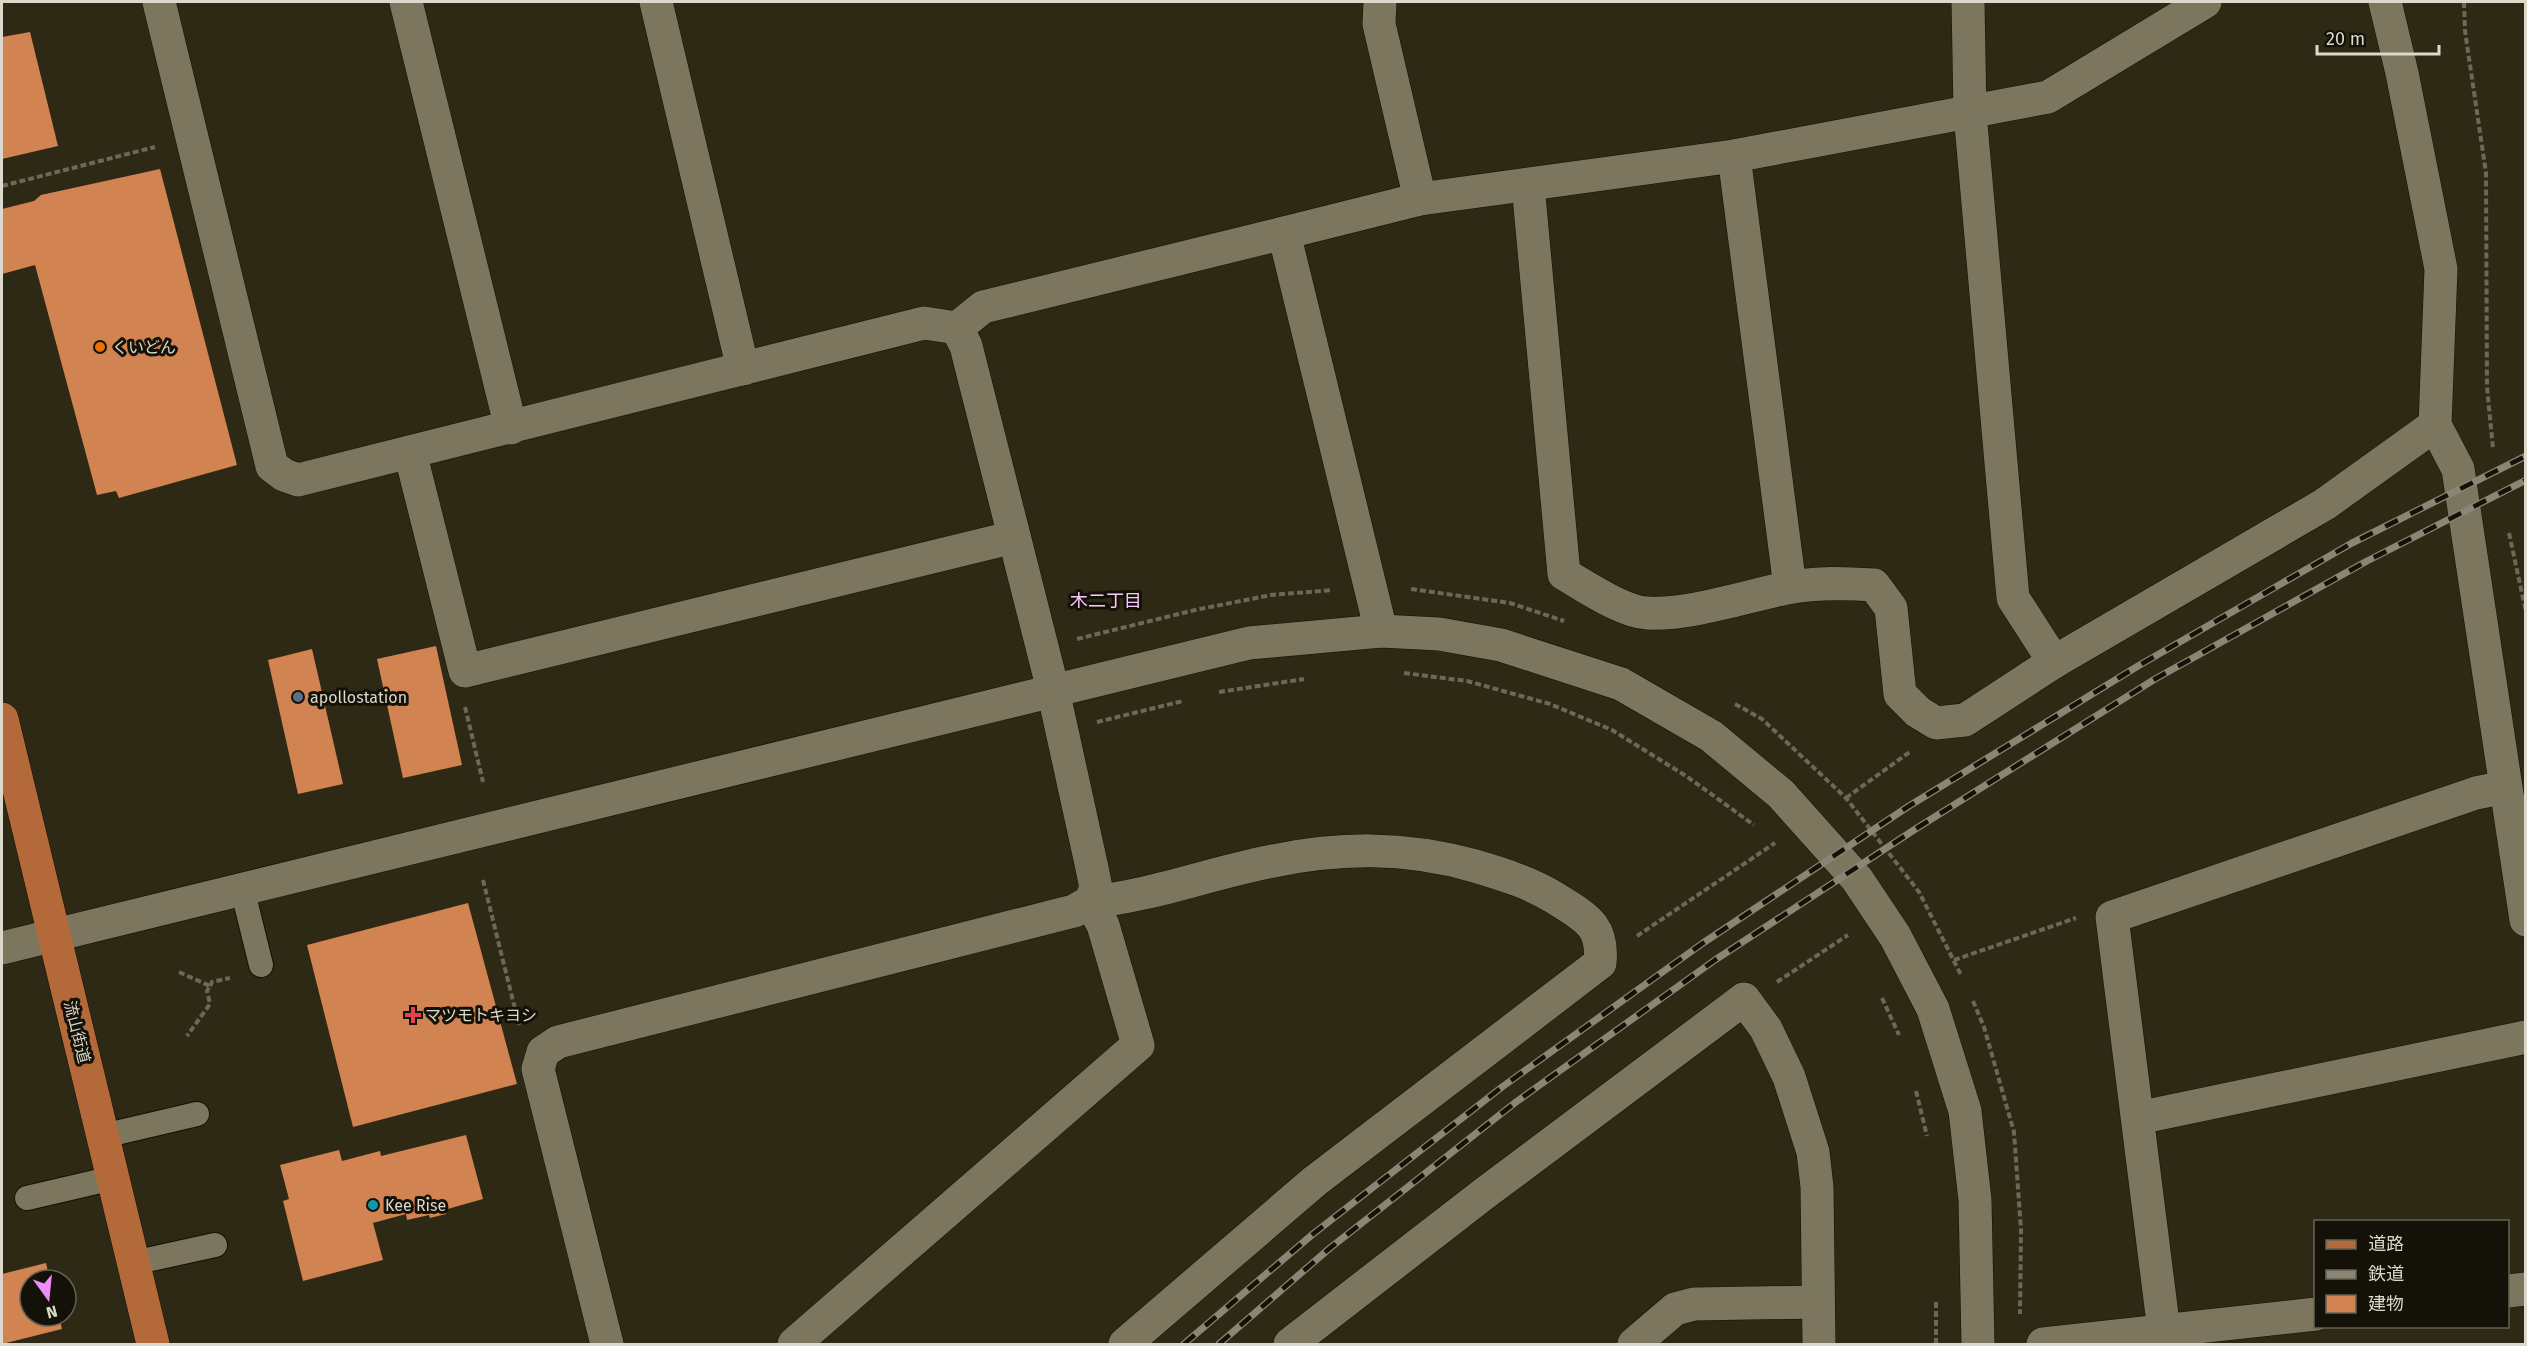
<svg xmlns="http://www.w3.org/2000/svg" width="2527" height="1346" viewBox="0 0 2527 1346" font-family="'Fira Sans','Noto Sans JP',sans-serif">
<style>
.building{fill:#d28352}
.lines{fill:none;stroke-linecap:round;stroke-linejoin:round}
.service-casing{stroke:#161101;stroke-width:26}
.minor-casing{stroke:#161101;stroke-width:34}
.tertiary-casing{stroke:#161101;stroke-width:34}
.primary-casing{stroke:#161101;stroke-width:34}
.path{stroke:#6d6856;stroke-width:4;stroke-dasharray:6 3;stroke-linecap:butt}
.service{stroke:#7c765f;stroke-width:24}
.minor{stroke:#7c765f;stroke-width:33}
.tertiary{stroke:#7c765f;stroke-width:33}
.primary{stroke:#b36939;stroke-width:33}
.rail-casing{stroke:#8a8574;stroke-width:7}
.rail{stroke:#141108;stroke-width:4.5;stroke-dasharray:14;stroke-linecap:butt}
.food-dot{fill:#e8710a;stroke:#141108;stroke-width:2}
.service-dot{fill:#5c6f8a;stroke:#141108;stroke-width:2}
.health-dot{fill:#e0444e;stroke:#141108;stroke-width:2}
.culture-dot{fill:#0f9aa8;stroke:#141108;stroke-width:2}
.labels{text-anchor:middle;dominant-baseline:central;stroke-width:6;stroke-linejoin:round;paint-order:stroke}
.poi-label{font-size:16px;fill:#dcd8cb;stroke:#141108;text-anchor:start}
.street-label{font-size:16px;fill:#dcd8cb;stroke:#141108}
.neighbourhood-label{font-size:18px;fill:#f5cafb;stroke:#141108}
</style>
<rect width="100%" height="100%" fill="#2e2914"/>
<g class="building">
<path d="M30,32L58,146L2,159V37Z"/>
<path d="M160,169L237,465L119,498L116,491L97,495L35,265L2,274V209L34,201L41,195Z"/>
<path d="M436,646L462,765L403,778L377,659Z"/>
<path d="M312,649L343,784L298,794L268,660Z"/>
<path d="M468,903L517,1084L353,1127L307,945Z"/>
<path d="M466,1135L483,1199L444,1210L446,1214L430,1218L429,1215L407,1220L406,1214L373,1223L383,1260L303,1281L283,1201L289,1199L280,1165L339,1150L342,1161L380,1151L381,1156Z"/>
<path d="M46,1263L50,1280H30V1316H59L62,1329L2,1344V1274Z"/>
</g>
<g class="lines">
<defs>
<g id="service">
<path d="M242,888L261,965"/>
<path d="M103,1136L197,1114"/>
<path d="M27,1198L113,1178"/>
<path d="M133,1263L215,1245"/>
</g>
<g id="minor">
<path d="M159,2L272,466L284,475L298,480L924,323L957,328L966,346L1053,690"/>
<path d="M406,2L511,428"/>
<path d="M656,2L743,369"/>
<path d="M1380,2L1379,24L1420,199"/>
<path d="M1968,2L1970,113L2013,598L2054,662"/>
<path d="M2385,2L2402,73L2441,269L2435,425L2458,469L2526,920"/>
<path d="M1734,156L1790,587"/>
<path d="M1528,185L1564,574C1585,586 1623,612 1647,613C1687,616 1747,596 1787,588C1816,582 1845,583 1874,585L1891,608L1900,694L1918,712L1936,723L1965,720L2054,662L2325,504L2435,425"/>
<path d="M1284,233L1420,199L1734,156L2048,97L2205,2"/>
<path d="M957,328L983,307L1284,233L1381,631"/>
<path d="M410,452L465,671L1014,537"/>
<path d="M2138,1118L2526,1037"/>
<path d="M2508,1291L2526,1289"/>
<path d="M2164,1331L2112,917L2476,793L2505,787"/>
<path d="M794,1344L1138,1045L1103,925L1090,902C1151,896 1208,874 1268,862C1339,847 1404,846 1475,866C1502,874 1531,883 1555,898C1584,917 1604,924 1600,963L1315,1181L1125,1344"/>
<path d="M1290,1344L1485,1193L1744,999L1766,1029L1789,1077L1813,1152L1817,1187L1819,1344"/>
<path d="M1634,1344L1675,1309L1694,1304L1818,1302"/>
<path d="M2043,1344L2316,1314"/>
</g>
<g id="tertiary">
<path d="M2,948L1249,643L1381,631L1439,634L1501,645L1621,684L1711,736L1781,794L1857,879L1895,936L1933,1009L1965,1111L1975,1200L1978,1344"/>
<path d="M607,1344L538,1069L543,1052L558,1042L1054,916L1074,911L1090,902L1096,888L1092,868L1053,690"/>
</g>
<path id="primary" d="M2,719L153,1344"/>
</defs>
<use href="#service" class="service-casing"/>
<use href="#minor" class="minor-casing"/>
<use href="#tertiary" class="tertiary-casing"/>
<use href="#primary" class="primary-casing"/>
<g class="path">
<path d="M2464,2L2465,31L2486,173L2487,387L2493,449"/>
<path d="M2,186L155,147"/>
<path d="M2509,533L2526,612"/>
<path d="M1411,589L1510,603L1564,621"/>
<path d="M1077,639L1195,610L1271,595L1332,590"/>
<path d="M1404,673L1467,681L1550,704L1612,730L1686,776L1754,825"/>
<path d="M1219,692L1304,679"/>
<path d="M1735,704L1762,719L1846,798L1919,892L1961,975"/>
<path d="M465,707L483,782"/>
<path d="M1097,722L1183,701"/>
<path d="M1846,798L1911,751"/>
<path d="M483,880L519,1025"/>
<path d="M1637,936L1775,843"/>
<path d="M1954,960L2076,918"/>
<path d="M179,972L210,986L207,991L210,1004L187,1036"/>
<path d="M1777,982L1848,935"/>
<path d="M210,986L212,982L230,978"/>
<path d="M1882,998L1899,1035"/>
<path d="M1973,1001L1984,1027L2014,1132L2021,1230L2020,1314"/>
<path d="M1916,1091L1927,1136"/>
<path d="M1936,1302V1344"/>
</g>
<use href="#service" class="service"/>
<use href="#minor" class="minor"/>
<use href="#tertiary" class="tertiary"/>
<use href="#primary" class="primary"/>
<defs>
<g id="rail">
<path d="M1184,1344L1313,1234L1502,1087L1703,943L1909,806L2138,666L2352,543L2526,456"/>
<path d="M1219,1344L1330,1248L1516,1102L1715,960L1917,828L2155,679L2367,561L2526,480"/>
</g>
</defs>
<use href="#rail" class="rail-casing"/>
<use href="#rail" class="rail"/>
</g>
<circle class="food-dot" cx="100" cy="347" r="6"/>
<circle class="service-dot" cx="298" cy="697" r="6"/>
<path class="health-dot" d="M410 1006h6v6h6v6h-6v6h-6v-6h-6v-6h6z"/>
<circle class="culture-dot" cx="373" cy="1205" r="6"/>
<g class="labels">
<g class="poi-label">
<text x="112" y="347">くいどん</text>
<text x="310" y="697">apollostation</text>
<text x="425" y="1015">マツモトキヨシ</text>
<text x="385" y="1205">Kee Rise</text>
</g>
<g class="street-label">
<text transform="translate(77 1032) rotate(76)">流山街道</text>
</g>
<g class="neighbourhood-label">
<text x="1106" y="601">木二丁目</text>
</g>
</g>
<rect width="2527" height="1346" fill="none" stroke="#dcd8cb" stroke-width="6"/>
<rect x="2314" y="1220" width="195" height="108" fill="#141108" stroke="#646156" stroke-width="1.5"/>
<rect x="2326" y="1240" width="30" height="9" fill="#b36939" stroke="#646156" stroke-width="1.5"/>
<text x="2368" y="1250" font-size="18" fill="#dcd8cb">道路</text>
<rect x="2326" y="1270" width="30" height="9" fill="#8a8574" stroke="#646156" stroke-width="1.5"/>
<text x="2368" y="1280" font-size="18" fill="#dcd8cb">鉄道</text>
<rect x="2326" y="1295" width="30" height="18" fill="#d28352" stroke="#646156" stroke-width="1.5"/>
<text x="2368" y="1310" font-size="18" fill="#dcd8cb">建物</text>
<g transform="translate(48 1298) rotate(165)"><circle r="28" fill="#141108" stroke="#646156" stroke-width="1.5"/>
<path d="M0-4.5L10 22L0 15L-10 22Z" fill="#ed8cfa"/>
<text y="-9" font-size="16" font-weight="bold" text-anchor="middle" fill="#dcd8cb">N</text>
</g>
<path d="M2317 45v9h122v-9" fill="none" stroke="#dcd8cb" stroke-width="3"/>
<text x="2326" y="45" font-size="18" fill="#dcd8cb" stroke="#141108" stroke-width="4.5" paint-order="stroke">20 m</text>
</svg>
